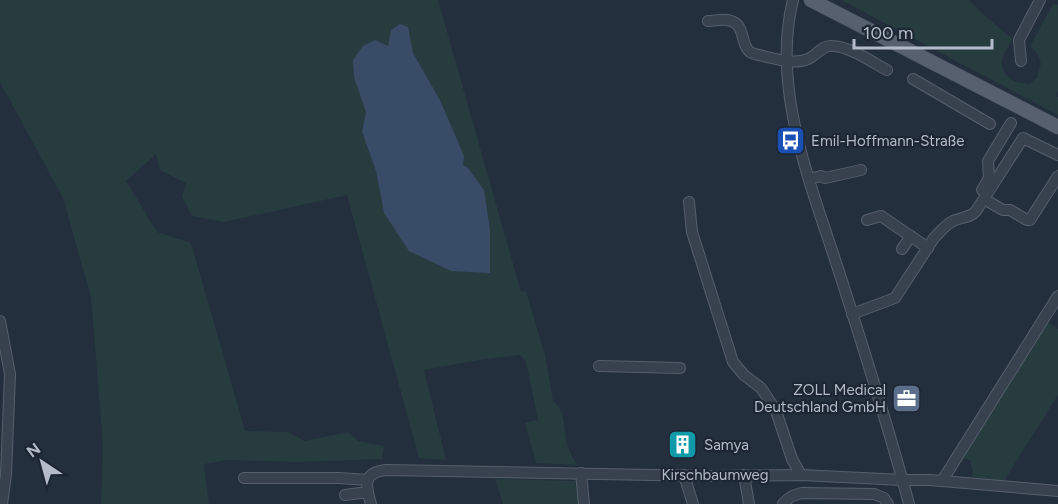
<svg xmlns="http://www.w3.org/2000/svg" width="1058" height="504" viewBox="0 0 1058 504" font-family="Figtree,sans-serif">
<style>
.green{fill:#263c3f;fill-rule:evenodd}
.water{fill:#394c67}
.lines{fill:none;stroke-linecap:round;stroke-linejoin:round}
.minor-casing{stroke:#565f6c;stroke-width:12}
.major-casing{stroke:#414a57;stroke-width:15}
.minor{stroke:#38414e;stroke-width:10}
.major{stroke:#56606e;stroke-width:14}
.labels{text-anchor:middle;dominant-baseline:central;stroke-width:4.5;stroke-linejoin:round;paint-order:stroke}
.poi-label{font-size:15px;fill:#b4bcc9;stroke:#1d2633;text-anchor:start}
.street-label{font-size:15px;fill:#b4bcc9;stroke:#1d2633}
</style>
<rect width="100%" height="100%" fill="#242f3e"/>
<g class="green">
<path d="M0,0H438L521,292L526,291L545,355L553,401C567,411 563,432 568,447C570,453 574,459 577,465L536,463L525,423L538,420L526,362L520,355L485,359L424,370L446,460L419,458L347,195L224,222L192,216L182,197L186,183L160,170L156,154L126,181L157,232L191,243L245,431L288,432L305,441L348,432L358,441L384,446L382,459L297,462L228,460L204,464L209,504H101L103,445L91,297L63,198L0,82ZM388,46L413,53L440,100L463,166L384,213L376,171L362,132L366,112Z"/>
<path d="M841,0H969L984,15L1012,39C1008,46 1003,54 1002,62C1001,75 1014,84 1026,83L1028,85L1038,77L1037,75C1044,63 1040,55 1030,46L1053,4L1058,5V91L1056,96L1058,97V115Z"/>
<path d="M1047,322L1058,329V395L1004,481L972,477L973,470L971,468V461L962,457Z"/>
<path d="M495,479L575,481L579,504H503Z"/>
</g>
<path class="water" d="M400,24L408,27L413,53L440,100L464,156L463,165L468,168L484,190L490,230V273L451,271L409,251L384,213L376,171L362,132L366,112L354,77L353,60L363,46L375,40L388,46L391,30Z"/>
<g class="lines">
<defs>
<g id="minor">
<path d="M793,0C770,91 814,192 841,278C865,353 889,428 909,504"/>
<path d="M708,21C714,21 721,19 727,20C747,23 739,43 750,52C753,54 759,55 763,56C776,59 795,65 808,59C817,55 822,45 832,46C849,46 872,62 887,70"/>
<path d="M1021,61L1019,40L1040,0"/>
<path d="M913,79L990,124"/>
<path d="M809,179L821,176L825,178L861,170"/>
<path d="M982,190L989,178L988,161L1011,123"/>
<path d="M984,199L1003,210H1010L1027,220H1030L1058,176"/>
<path d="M689,202L692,232L733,362L744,375L761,388L769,400L776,411L792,459L801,475"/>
<path d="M867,220L881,216L928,248"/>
<path d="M902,249L911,236"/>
<path d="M852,314L895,298L934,238C940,232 945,225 953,221C962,217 970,218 976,211L1023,138L1058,155"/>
<path d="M0,321L10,374L6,475L2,504"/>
<path d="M599,366L680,368"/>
<path d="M581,473L584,504"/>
<path d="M684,475L693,504"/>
<path d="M744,475L749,504"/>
<path d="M244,478H339L368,480"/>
<path d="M942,481L1058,296"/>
<path d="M345,495L368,492"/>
<path d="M371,504C365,484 363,472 387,470L705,476L801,475L903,480H930L1058,491"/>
<path d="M783,504C789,497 793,495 802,493L874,494L884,498L888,504"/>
</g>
<path id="major" d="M811,0L1058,127"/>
</defs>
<use href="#minor" class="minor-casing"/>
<use href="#major" class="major-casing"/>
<use href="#minor" class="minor"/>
<use href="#major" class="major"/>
</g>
<defs>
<symbol id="bus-square" viewBox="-11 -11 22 22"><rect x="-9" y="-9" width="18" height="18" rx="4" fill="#1a4fb4" stroke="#1d2633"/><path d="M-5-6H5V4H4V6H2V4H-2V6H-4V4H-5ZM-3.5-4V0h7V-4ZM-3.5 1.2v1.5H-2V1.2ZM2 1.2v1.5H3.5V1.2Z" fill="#fff"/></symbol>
<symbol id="office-square" viewBox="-11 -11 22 22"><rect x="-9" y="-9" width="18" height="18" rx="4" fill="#5c6f8a" stroke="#1d2633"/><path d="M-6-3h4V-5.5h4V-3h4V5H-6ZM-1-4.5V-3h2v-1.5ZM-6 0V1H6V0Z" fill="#fff"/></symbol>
<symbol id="building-square" viewBox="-11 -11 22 22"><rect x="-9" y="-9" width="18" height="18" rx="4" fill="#0f9aa8" stroke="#1d2633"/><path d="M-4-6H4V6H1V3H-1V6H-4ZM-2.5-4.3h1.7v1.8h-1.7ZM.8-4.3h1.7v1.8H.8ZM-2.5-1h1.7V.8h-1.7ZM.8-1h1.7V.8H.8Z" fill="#fff"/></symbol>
</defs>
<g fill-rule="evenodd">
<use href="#bus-square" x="774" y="124" width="33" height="33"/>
<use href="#office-square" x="890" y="382" width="33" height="33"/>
<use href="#building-square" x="666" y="428" width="33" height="33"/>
</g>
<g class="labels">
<g class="poi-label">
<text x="811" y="141">Emil-Hoffmann-Straße</text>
<text x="886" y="390" text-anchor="end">ZOLL Medical<tspan x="886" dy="17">Deutschland GmbH</tspan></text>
<text x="704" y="445">Samya</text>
</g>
<g class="street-label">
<text x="715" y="475">Kirschbaumweg</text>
</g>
</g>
<g transform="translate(42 462) rotate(324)" stroke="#1d2633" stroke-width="4.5" paint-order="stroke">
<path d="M0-4.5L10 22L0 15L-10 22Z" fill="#b4bcc9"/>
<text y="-9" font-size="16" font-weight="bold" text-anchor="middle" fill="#b4bcc9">N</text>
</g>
<path d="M854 39v9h138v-9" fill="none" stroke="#b4bcc9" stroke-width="3"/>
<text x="863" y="39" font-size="18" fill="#b4bcc9" stroke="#1d2633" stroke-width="4.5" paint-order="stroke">100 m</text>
</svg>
